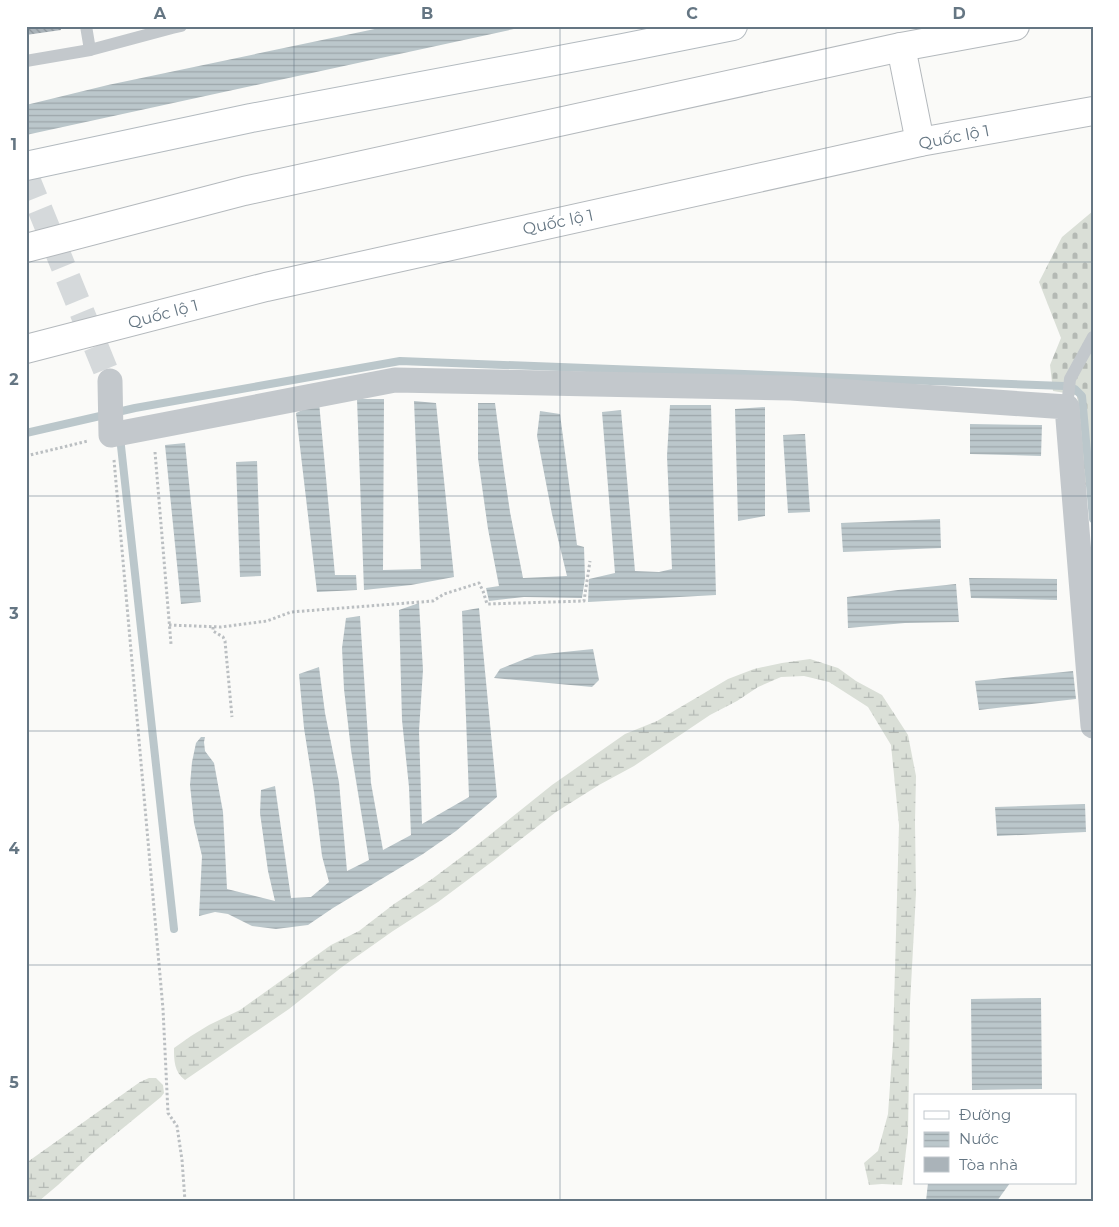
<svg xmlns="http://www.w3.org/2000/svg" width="1119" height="1227" viewBox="0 0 1119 1227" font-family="Montserrat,sans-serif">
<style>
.wetland{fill:url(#wetland-marsh)}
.cemetery{fill:url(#cemetery-stones)}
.water{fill:url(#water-rules)}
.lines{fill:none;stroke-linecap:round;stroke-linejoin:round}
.stream{stroke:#bbc7cb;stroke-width:8}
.building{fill:url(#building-back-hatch)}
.street-tunnel{stroke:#d5d9db;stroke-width:25;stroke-dasharray:25 12;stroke-linecap:butt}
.secondary-casing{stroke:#b3babf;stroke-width:30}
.highway-casing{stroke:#b4b9bd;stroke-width:30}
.path{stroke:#bbbfc2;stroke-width:3;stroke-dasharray:2.5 2.5;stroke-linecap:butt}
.lane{stroke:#c3c8cc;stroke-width:12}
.street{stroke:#c3c8cc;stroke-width:25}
.secondary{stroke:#fff;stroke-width:28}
.highway{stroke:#fff;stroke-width:28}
.grid{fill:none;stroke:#657683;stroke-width:1;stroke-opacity:0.55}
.labels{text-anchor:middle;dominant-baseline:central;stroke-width:5;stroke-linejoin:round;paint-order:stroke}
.street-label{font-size:16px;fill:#657683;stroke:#fff}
.neatline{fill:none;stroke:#657683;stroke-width:2}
.grid-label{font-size:16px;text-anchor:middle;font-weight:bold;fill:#657683}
</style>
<defs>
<pattern id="wetland-marsh" width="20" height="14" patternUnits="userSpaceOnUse" patternTransform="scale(1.25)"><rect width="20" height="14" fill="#dadfd7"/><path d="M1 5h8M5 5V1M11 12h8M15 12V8" fill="none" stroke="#b4b9b4"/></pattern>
<pattern id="cemetery-stones" width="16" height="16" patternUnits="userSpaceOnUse" patternTransform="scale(1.25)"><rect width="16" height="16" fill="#dadfd7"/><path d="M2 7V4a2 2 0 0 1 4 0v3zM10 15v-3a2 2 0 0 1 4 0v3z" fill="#b4b9b4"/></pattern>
<pattern id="water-rules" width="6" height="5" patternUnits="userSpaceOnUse" patternTransform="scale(1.25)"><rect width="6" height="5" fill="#bbc7cb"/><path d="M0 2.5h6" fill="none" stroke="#9ca6aa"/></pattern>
<pattern id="building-back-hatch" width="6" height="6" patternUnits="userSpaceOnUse" patternTransform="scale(1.25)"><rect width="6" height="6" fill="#aab3b9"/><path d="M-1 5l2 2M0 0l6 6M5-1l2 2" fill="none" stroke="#8e969c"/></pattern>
</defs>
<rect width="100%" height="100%" fill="#fafaf8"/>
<g class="wetland">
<path d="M810,659L838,668L856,681L882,695L908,735L916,776L915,822L916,893L910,1004L908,1133L902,1185L882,1184L869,1185L864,1163L878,1151L888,1114L893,1042L899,825L891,745L868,707L829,682L804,676L781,677L758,687L737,701L710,715L634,766L599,785L556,812L493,861L438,902L393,931L342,967L289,1009L185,1080C174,1072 174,1060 174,1048L191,1036L209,1025L240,1010L331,945L359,931L394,904L432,879L476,846L552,785L625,734L657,721L728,679L754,669L782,663Z"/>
<path d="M149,1078H156L163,1085L164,1093L161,1097L95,1151L58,1185L39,1201H26V1163L140,1082Z"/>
</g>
<path class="cemetery" d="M1093,211V484L1085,485L1077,395L1053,391L1050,365L1061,338L1039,282L1062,237Z"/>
<g class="water">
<path d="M389,26H528L26,135V105L108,85Z"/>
<path d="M357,399H384L383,570L421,569L414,401L436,403L454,577L411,585L364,590Z"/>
<path d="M319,402L335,575H356L357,590L317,592L296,413Z"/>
<path d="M478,403H495L504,471L510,512L523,578L567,576L552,514L537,436L540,411L560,414L577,545L584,547L585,578L582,598L524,597L489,601L486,588L499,586L488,529L478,458Z"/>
<path d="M670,405H711L716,595L588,602L589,579L615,573L602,412L621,410L635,571L659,572L672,569L667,456Z"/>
<path d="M765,407V516L738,521L735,409Z"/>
<path d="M970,424L1042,425L1041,456L970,454Z"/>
<path d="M805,434L810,512L788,513L783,435Z"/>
<path d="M185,443L201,602L181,604L165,445Z"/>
<path d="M257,461L261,576L240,577L236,462Z"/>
<path d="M940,519L941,548L843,552L841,523Z"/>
<path d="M969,578L1057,579V600L971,598Z"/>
<path d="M956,584L959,622L905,623L848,628L847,597L898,590Z"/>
<path d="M419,603L423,670L419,731L422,824L469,797L462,611L479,608L497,797L456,831L423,854L333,908L308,925L276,929L252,926L228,914L215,912L199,916L202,856L194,823L190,785L192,762L196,743L201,737H205L204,742L205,751L214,763L223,812L227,889L275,901L268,871L260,813L261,790L275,786L291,898L311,897L329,882L322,856L314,792L304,728L299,674L319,667L325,713L339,782L347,871L369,860L351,750L344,689L342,648L346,618L360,616L371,783L383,850L411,835L409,787L402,720L399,610Z"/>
<path d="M593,649L599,680L592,687L494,678L500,669L535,655Z"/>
<path d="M1073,671L1076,699L979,710L975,681Z"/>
<path d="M1085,804L1086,832L997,836L995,807Z"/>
<path d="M1041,998L1042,1089L972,1090L971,999Z"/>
<path d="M928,1183H1010L997,1201H926Z"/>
</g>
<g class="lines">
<g class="stream">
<path d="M26,433L135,408L400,361L1064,386L1075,389L1082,396L1093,519"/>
<path d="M120,437L174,929"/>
</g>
</g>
<path class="building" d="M26,26H61V30L26,35Z"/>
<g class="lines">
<path class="street-tunnel" d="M26,175L110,381"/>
<defs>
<path id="secondary" d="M26,166L251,118L623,48L733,26"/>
<g id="highway">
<path d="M901,47L920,142"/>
<path d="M26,248L244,191L901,47L1015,26"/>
<path d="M26,349L266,287L920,142L1093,111"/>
</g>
</defs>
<use href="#secondary" class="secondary-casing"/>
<use href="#highway" class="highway-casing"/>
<g class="path">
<path d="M155,452L171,644"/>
<path d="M26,456L88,441"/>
<path d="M114,460L163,1009L168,1113L177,1126L182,1160L185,1201"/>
<path d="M169,625L221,627L267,621L291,612L433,601L444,594L479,583L483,591L487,604L584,601L590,561"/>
<path d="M213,627V631L223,637L225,641L232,717"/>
</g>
<g class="lane">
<path d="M86,26L90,50"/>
<path d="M26,61L90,50L172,28L181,26"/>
<path d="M1067,407L1070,379L1093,337"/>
</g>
<path class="street" d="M110,381L111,435L395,380L791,388L1067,407L1093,726"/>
<use href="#secondary" class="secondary"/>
<use href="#highway" class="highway"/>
</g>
<path class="grid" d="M294,26V1201M560,26V1201M826,26V1201M26,262H1093M26,496H1093M26,731H1093M26,965H1093"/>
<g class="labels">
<g class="street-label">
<text transform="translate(954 137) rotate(-11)">Quốc lộ 1</text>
<text transform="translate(558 222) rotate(-12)">Quốc lộ 1</text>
<text transform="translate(163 314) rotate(-15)">Quốc lộ 1</text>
</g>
</g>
<rect width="1119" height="1227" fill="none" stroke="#ffffff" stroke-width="55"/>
<rect x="914" y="1094" width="162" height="90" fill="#ffffff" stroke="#c1c8cd"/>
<rect x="924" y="1111" width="25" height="8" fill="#ffffff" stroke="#c1c8cd"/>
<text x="959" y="1120" font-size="15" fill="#657683">Đường</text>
<rect x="924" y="1132" width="25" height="15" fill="url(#water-rules)" stroke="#c1c8cd"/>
<text x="959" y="1144" font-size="15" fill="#657683">Nước</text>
<rect x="924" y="1157" width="25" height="15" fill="#aab3b9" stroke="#c1c8cd"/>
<text x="959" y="1170" font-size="15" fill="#657683">Tòa nhà</text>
<rect x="28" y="28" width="1064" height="1172" class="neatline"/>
<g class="grid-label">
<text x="160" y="19">A</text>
<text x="427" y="19">B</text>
<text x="692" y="19">C</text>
<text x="959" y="19">D</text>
<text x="14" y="150">1</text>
<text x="14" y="385">2</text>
<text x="14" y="619">3</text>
<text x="14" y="854">4</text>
<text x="14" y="1088">5</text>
</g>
</svg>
